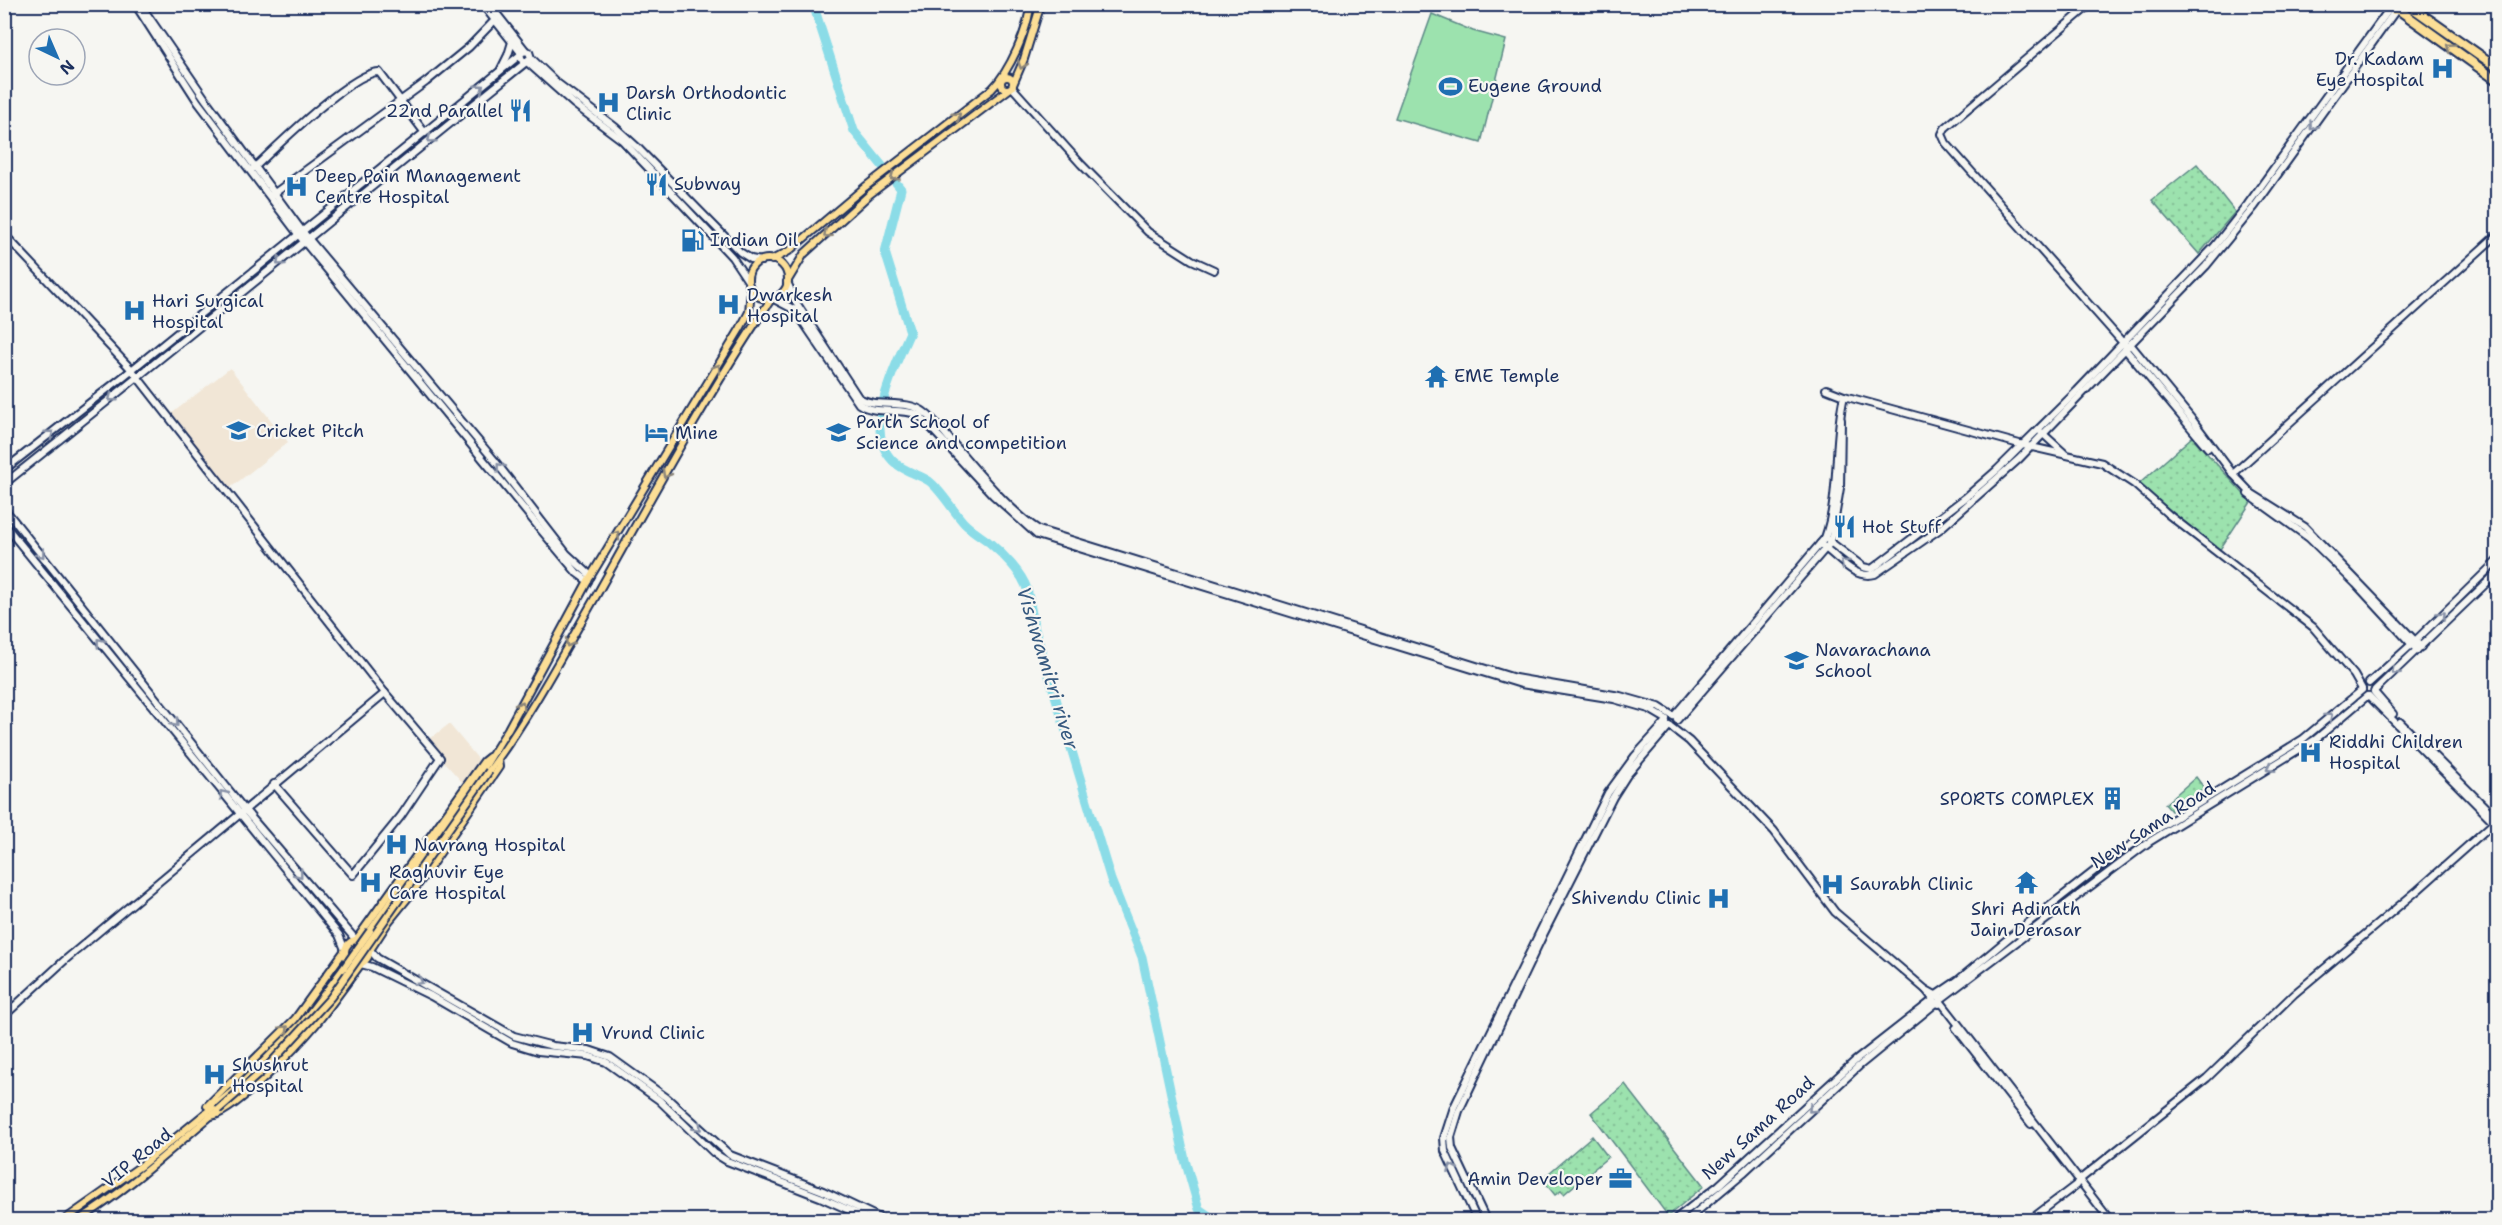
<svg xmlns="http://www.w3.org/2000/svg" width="2502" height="1225" viewBox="0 0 2502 1225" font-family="'Shantell Sans',sans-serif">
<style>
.built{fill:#f1e6d6}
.green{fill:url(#green-dots);stroke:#5c8886;stroke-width:1.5}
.pitch{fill:#9ce2ae;stroke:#5c8886;stroke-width:1.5}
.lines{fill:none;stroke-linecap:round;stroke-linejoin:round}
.river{stroke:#8bdce7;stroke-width:9}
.secondary-casing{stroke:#1b2f5e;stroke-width:10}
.primary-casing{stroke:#1b2f5e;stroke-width:10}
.highway-casing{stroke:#1b2f5e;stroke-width:12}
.secondary{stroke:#f6f6f2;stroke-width:6}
.primary{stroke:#fcde96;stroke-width:6}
.highway{stroke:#fcde96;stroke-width:8}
.primary-bridge-casing{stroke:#1b2f5e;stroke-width:10;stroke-linecap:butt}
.primary-bridge{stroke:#fcde96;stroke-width:6}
.oneway{stroke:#8c867a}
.oneway2{stroke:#8892a8}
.labels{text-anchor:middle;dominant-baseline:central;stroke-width:4.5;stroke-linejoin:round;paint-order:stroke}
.poi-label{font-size:18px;fill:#1b2f5e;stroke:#f6f6f2;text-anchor:start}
.street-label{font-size:18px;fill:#1b2f5e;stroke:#f6f6f2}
.water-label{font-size:20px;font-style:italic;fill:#375a80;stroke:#f6f6f2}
</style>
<defs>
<pattern id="green-dots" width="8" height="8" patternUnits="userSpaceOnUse" patternTransform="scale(1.5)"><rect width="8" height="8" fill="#9ce2ae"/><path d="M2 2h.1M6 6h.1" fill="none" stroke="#86c298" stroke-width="1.8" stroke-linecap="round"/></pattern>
</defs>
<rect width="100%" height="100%" fill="#f6f6f2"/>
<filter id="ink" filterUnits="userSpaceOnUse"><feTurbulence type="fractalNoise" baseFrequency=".0167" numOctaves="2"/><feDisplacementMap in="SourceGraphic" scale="12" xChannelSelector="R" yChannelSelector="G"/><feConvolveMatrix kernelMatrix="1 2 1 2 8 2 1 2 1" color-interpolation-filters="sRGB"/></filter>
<g filter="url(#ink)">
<g class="built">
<path d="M230,368L288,442L229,489L171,414Z"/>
<path d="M449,724L479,760L463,783L426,742Z"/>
</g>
<g class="green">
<path d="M2197,164L2235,212L2199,254L2152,200Z"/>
<path d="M2192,437L2251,502L2219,551L2139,484Z"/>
<path d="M2196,777L2205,789L2171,811L2165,804Z"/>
<path d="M1625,1084L1704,1186L1668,1216L1591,1113Z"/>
<path d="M1592,1136L1608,1157L1564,1194L1561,1191L1555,1195L1542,1179Z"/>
</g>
<path class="pitch" d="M1432,14L1473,31L1506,40L1481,143L1395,118Z"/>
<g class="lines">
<path class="river" d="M813,4L854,131L901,189L885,252L910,332C896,365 861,430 893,461C904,472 917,473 929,481C941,490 953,511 964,523C972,531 981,536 990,543C1003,554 1022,573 1027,589C1030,601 1032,614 1034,626L1111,880L1142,957L1185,1160L1199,1209L1215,1220"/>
<defs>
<g id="secondary">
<path d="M135,4L198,102L298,234L542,531L577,573L588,581"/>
<path d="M140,4L206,100L302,231L495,461L567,554L591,576"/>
<path d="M482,4L521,53"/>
<path d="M489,4L526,51"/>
<path d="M2091,4L1945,128L1942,134L1946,143L2124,344"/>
<path d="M531,58L527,62H523L520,55L524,51L529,52L531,58L557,83L615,127L637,147L740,252L751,259L761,261"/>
<path d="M527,62L574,104L622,140L732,257L748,281"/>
<path d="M501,69L508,55L512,42"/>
<path d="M1012,87L1081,164L1148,232L1192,260L1214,270"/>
<path d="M254,168C275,148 353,71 379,72L425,133"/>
<path d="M272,195L426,82L469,47L495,20"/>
<path d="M4,234L132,370L385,693L440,758L401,816L353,875L274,784"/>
<path d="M787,282L797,304L858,397C873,409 905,398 924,412C937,421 947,437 958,449C979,474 1012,513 1039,530L1515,678L1620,696L1659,707L1673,716"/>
<path d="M772,298L795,310L859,404C875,415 900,407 919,415L993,495L1037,535L1521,684L1614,699L1649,709L1666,719"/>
<path d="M2130,344L2194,422L2233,474L2251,493L2305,527L2421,647"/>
<path d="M2125,349L2208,448"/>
<path d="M1826,389L1844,396L2023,445L2102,463L2134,484L2169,515L2313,627L2354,675L2362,689"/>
<path d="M2041,432L2064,453"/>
<path d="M4,470L124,376L520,55"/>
<path d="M2233,474L2498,234"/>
<path d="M4,484C179,345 351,203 525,63"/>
<path d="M2248,494L2309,538L2356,584L2417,650"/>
<path d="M4,508L244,809L356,940"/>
<path d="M4,524L339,935L345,950"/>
<path d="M1825,538L1863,567L1872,569L1965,498L1997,470L2077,391L2214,247L2248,204L2390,8"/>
<path d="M1820,544C1838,556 1853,580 1875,574L1940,529L2019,459L2206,266L2255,206L2396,10"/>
<path d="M2369,683L2411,645L2498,560"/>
<path d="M2375,690L2498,572"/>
<path d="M2374,692L2393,714"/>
<path d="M2369,696L2498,826"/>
<path d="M1674,716L1825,538C1841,493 1833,442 1844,396"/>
<path d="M1677,720L1831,542L1840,488L1841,420"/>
<path d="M2400,722L2498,820"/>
<path d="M1671,727L1689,741L1774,831L1835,912L1926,990"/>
<path d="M370,950L377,958L514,1036L553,1046L589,1050L610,1057L667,1098L730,1155L823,1191L884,1220"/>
<path d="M361,964L372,967L431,996L512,1043L538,1051L588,1056L606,1062L659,1100L714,1153L727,1161L820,1197L871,1220"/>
<path d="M1933,999L1926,990L1937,996L1941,998L1939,1004L1933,1002L1935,996L1957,981L2010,937L2115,855L2303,739L2362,690"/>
<path d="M1941,999L2149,842L2316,739L2367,696"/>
<path d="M1941,1002L2110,1220"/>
<path d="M4,1016L65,960L385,693"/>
<path d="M1956,1028L2031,1124"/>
<path d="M1477,1220L1445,1151L1444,1138L1454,1107L1608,793L1635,756L1666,722"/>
<path d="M1486,1220L1452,1148L1451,1137L1459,1111L1542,937L1613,797L1627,775L1669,726"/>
<path d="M1674,1220L1719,1185L1855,1061L1933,1000"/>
<path d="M1687,1220L1743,1173L1859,1066L1935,1004"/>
<path d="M2030,1220L2076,1185L2078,1181L2207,1078L2294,994L2418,890L2498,819"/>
</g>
<g id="primary">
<circle cx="1007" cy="83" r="6"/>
<circle cx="768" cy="279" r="20"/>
<path d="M772,260L789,251L865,187L992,89C1009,72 1029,29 1030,4"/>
<path d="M787,282L804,254L870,194L1012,87L1024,59L1041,4"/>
<path d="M489,771C530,716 562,655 596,596C652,496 708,393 772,298"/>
<path d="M370,931L484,768L508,729L589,579L740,329L749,312L751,289"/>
<circle cx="357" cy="952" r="12"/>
<path d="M356,940L484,761L489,757"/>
<path d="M370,950L389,921L415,889L499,767L498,760"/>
<path d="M207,1106L295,1019L345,950"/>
<path d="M210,1116C231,1117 301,1042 316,1024C332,1004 346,984 361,964"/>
<path d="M64,1220L142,1165L240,1085L302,1023L343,969"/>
<path d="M79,1220C130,1188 172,1148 218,1110"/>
</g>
<g id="highway">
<path d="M2388,4L2394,10L2401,8"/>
<path d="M2407,4L2498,68"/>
<path d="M2399,10L2498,81"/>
</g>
</defs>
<use href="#secondary" class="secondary-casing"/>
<use href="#primary" class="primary-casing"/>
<use href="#highway" class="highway-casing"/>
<use href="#secondary" class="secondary"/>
<use href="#primary" class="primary"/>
<use href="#highway" class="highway"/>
<defs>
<g id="primary-bridge">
<path d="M343,969L370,931"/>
<path d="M218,1110L268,1066L331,997L489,771"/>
</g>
</defs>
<use href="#primary-bridge" class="primary-bridge-casing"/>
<use href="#primary-bridge" class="primary-bridge"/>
</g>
<defs><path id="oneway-chevron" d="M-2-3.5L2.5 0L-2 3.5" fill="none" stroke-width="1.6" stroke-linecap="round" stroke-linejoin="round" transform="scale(1.5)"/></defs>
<g class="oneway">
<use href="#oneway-chevron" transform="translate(2450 47) rotate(-143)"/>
<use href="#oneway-chevron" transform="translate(1022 65) rotate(109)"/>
<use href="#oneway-chevron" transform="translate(957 116) rotate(-38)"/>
<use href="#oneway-chevron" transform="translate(894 177) rotate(142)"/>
<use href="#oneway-chevron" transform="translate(827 234) rotate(138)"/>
<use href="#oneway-chevron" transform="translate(717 368) rotate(-59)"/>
<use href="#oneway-chevron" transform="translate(666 474) rotate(120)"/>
<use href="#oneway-chevron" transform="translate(616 535) rotate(-59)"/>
<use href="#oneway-chevron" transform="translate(569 643) rotate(119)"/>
<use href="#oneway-chevron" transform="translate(521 705) rotate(-62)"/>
<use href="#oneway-chevron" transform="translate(285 1029) rotate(-45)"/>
</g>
<g class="oneway2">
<use href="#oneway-chevron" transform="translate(480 88) rotate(-39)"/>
<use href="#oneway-chevron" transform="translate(2313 126) rotate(125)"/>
<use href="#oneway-chevron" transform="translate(431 139) rotate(141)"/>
<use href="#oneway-chevron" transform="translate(280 262) rotate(140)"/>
<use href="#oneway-chevron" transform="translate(112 398) rotate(142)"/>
<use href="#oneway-chevron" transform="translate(50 434) rotate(-38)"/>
<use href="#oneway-chevron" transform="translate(500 467) rotate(-128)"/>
<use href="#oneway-chevron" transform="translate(41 554) rotate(52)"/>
<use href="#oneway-chevron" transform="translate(1844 563) rotate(-140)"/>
<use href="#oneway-chevron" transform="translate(2442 615) rotate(-45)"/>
<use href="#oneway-chevron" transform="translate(100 642) rotate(-129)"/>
<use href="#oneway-chevron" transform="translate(2395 671) rotate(137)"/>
<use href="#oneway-chevron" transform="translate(2329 717) rotate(-40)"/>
<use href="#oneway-chevron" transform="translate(175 723) rotate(50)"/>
<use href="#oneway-chevron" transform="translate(2270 768) rotate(148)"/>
<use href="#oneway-chevron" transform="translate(223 794) rotate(-129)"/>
<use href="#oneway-chevron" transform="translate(299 874) rotate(52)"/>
<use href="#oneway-chevron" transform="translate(419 981) rotate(29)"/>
<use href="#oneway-chevron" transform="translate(1812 1109) rotate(137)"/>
<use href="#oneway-chevron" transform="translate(698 1127) rotate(44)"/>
<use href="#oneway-chevron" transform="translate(1452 1168) rotate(-114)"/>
</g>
</g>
<defs>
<symbol id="hospital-bare" viewBox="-9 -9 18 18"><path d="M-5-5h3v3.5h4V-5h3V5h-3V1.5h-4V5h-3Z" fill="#1f6fb2" stroke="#f6f6f2" stroke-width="2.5" paint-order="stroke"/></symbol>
<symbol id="stadium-bare" viewBox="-9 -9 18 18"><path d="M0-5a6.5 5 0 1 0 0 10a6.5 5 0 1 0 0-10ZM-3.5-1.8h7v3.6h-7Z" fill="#1f6fb2" stroke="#f6f6f2" stroke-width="2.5" paint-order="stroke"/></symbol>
<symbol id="restaurant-bare" viewBox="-9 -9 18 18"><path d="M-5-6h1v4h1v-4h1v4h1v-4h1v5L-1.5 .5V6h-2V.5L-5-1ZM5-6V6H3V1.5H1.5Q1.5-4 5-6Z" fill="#1f6fb2" stroke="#f6f6f2" stroke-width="2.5" paint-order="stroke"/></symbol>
<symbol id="fuel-bare" viewBox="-9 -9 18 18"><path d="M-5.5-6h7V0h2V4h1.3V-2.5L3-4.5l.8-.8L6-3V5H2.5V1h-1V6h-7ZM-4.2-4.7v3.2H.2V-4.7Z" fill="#1f6fb2" stroke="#f6f6f2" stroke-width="2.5" paint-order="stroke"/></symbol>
<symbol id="temple-bare" viewBox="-9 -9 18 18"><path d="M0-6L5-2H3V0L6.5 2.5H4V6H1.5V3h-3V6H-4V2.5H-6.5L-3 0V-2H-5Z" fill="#1f6fb2" stroke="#f6f6f2" stroke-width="2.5" paint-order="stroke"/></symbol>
<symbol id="school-bare" viewBox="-9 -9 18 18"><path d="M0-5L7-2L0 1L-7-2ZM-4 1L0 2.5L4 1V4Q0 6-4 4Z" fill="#1f6fb2" stroke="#f6f6f2" stroke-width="2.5" paint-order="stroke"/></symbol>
<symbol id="hotel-bare" viewBox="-9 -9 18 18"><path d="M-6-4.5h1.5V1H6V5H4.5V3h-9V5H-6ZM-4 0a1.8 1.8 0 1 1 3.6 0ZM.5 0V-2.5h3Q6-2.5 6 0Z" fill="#1f6fb2" stroke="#f6f6f2" stroke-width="2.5" paint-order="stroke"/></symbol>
<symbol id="building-bare" viewBox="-9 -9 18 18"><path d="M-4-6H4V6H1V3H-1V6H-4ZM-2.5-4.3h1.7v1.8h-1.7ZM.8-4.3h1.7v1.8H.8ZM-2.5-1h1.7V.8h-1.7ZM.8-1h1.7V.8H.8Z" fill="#1f6fb2" stroke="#f6f6f2" stroke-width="2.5" paint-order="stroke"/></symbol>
<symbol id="office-bare" viewBox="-9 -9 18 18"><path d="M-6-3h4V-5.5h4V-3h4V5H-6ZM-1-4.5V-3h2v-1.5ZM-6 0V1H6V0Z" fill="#1f6fb2" stroke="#f6f6f2" stroke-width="2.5" paint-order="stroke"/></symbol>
</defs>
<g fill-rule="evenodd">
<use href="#hospital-bare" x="2426" y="52" width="33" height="33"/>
<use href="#stadium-bare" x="1434" y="70" width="33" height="33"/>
<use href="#hospital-bare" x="592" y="86" width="33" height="33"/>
<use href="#restaurant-bare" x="504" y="94" width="33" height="33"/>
<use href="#restaurant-bare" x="640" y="168" width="33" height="33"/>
<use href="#hospital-bare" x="280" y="170" width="33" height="33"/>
<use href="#fuel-bare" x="676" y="224" width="33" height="33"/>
<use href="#hospital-bare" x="712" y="288" width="33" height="33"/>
<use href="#hospital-bare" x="118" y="294" width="33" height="33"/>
<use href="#temple-bare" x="1420" y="360" width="33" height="33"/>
<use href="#school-bare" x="222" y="414" width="33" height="33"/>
<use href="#school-bare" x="822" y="416" width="33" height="33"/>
<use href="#hotel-bare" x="640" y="416" width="33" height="33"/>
<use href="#restaurant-bare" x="1828" y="510" width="33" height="33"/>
<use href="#school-bare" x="1780" y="644" width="33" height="33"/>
<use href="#hospital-bare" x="2294" y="736" width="33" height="33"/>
<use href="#building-bare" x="2096" y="782" width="33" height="33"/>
<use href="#hospital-bare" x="380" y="828" width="33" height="33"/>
<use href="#hospital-bare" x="354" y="866" width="33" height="33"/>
<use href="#temple-bare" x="2010" y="866" width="33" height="33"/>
<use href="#hospital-bare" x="1816" y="868" width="33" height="33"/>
<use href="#hospital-bare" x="1702" y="882" width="33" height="33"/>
<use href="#hospital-bare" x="566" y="1016" width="33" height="33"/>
<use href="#hospital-bare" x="198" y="1058" width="33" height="33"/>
<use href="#office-bare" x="1604" y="1162" width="33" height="33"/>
</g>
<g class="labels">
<g class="poi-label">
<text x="2424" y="59" text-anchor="end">Dr. Kadam<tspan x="2424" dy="21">Eye Hospital</tspan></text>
<text x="1468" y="86">Eugene Ground</text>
<text x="626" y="93">Darsh Orthodontic<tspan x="626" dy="21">Clinic</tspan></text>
<text x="503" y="111" text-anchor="end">22nd Parallel</text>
<text x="315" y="176">Deep Pain Management<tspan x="315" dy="21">Centre Hospital</tspan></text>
<text x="674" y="184">Subway</text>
<text x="710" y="240">Indian Oil</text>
<text x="747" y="295">Dwarkesh<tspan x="747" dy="21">Hospital</tspan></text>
<text x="152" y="301">Hari Surgical<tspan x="152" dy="21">Hospital</tspan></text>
<text x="1454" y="376">EME Temple</text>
<text x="856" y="422">Parth School of<tspan x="856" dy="21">Science and competition</tspan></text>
<text x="256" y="431">Cricket Pitch</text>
<text x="675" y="433">Mine</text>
<text x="1862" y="527">Hot Stuff</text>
<text x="1815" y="650">Navarachana<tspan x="1815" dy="21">School</tspan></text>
<text x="2329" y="742">Riddhi Children<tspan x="2329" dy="21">Hospital</tspan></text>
<text x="2094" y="799" text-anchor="end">SPORTS COMPLEX</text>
<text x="414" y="845">Navrang Hospital</text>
<text x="389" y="872">Raghuvir Eye<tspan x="389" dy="21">Care Hospital</tspan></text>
<text x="1850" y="884">Saurabh Clinic</text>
<text x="1701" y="898" text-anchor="end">Shivendu Clinic</text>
<text x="2026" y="909" text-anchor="middle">Shri Adinath<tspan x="2026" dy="21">Jain Derasar</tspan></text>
<text x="601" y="1033">Vrund Clinic</text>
<text x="232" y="1065">Shushrut<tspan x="232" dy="21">Hospital</tspan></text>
<text x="1603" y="1179" text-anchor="end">Amin Developer</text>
</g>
<g class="street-label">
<text transform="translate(2153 825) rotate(-33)">New Sama Road</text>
<text transform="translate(1758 1128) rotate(-42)">New Sama Road</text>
<text transform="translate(137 1158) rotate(-39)">VIP Road</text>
</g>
<g class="water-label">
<text transform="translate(1048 668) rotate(73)">Vishwamitri river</text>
</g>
</g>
<rect width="2502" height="1225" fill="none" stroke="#f6f6f2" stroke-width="24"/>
<rect x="12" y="12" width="2478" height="1201" fill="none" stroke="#1b2f5e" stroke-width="2" filter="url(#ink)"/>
<g transform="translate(57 57) rotate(136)"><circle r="28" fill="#f6f6f2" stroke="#9ea6b7" stroke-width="1.5"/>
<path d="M0-4.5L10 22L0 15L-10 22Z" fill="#1f6fb2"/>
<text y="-9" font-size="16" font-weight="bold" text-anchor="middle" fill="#1b2f5e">N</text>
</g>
</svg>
